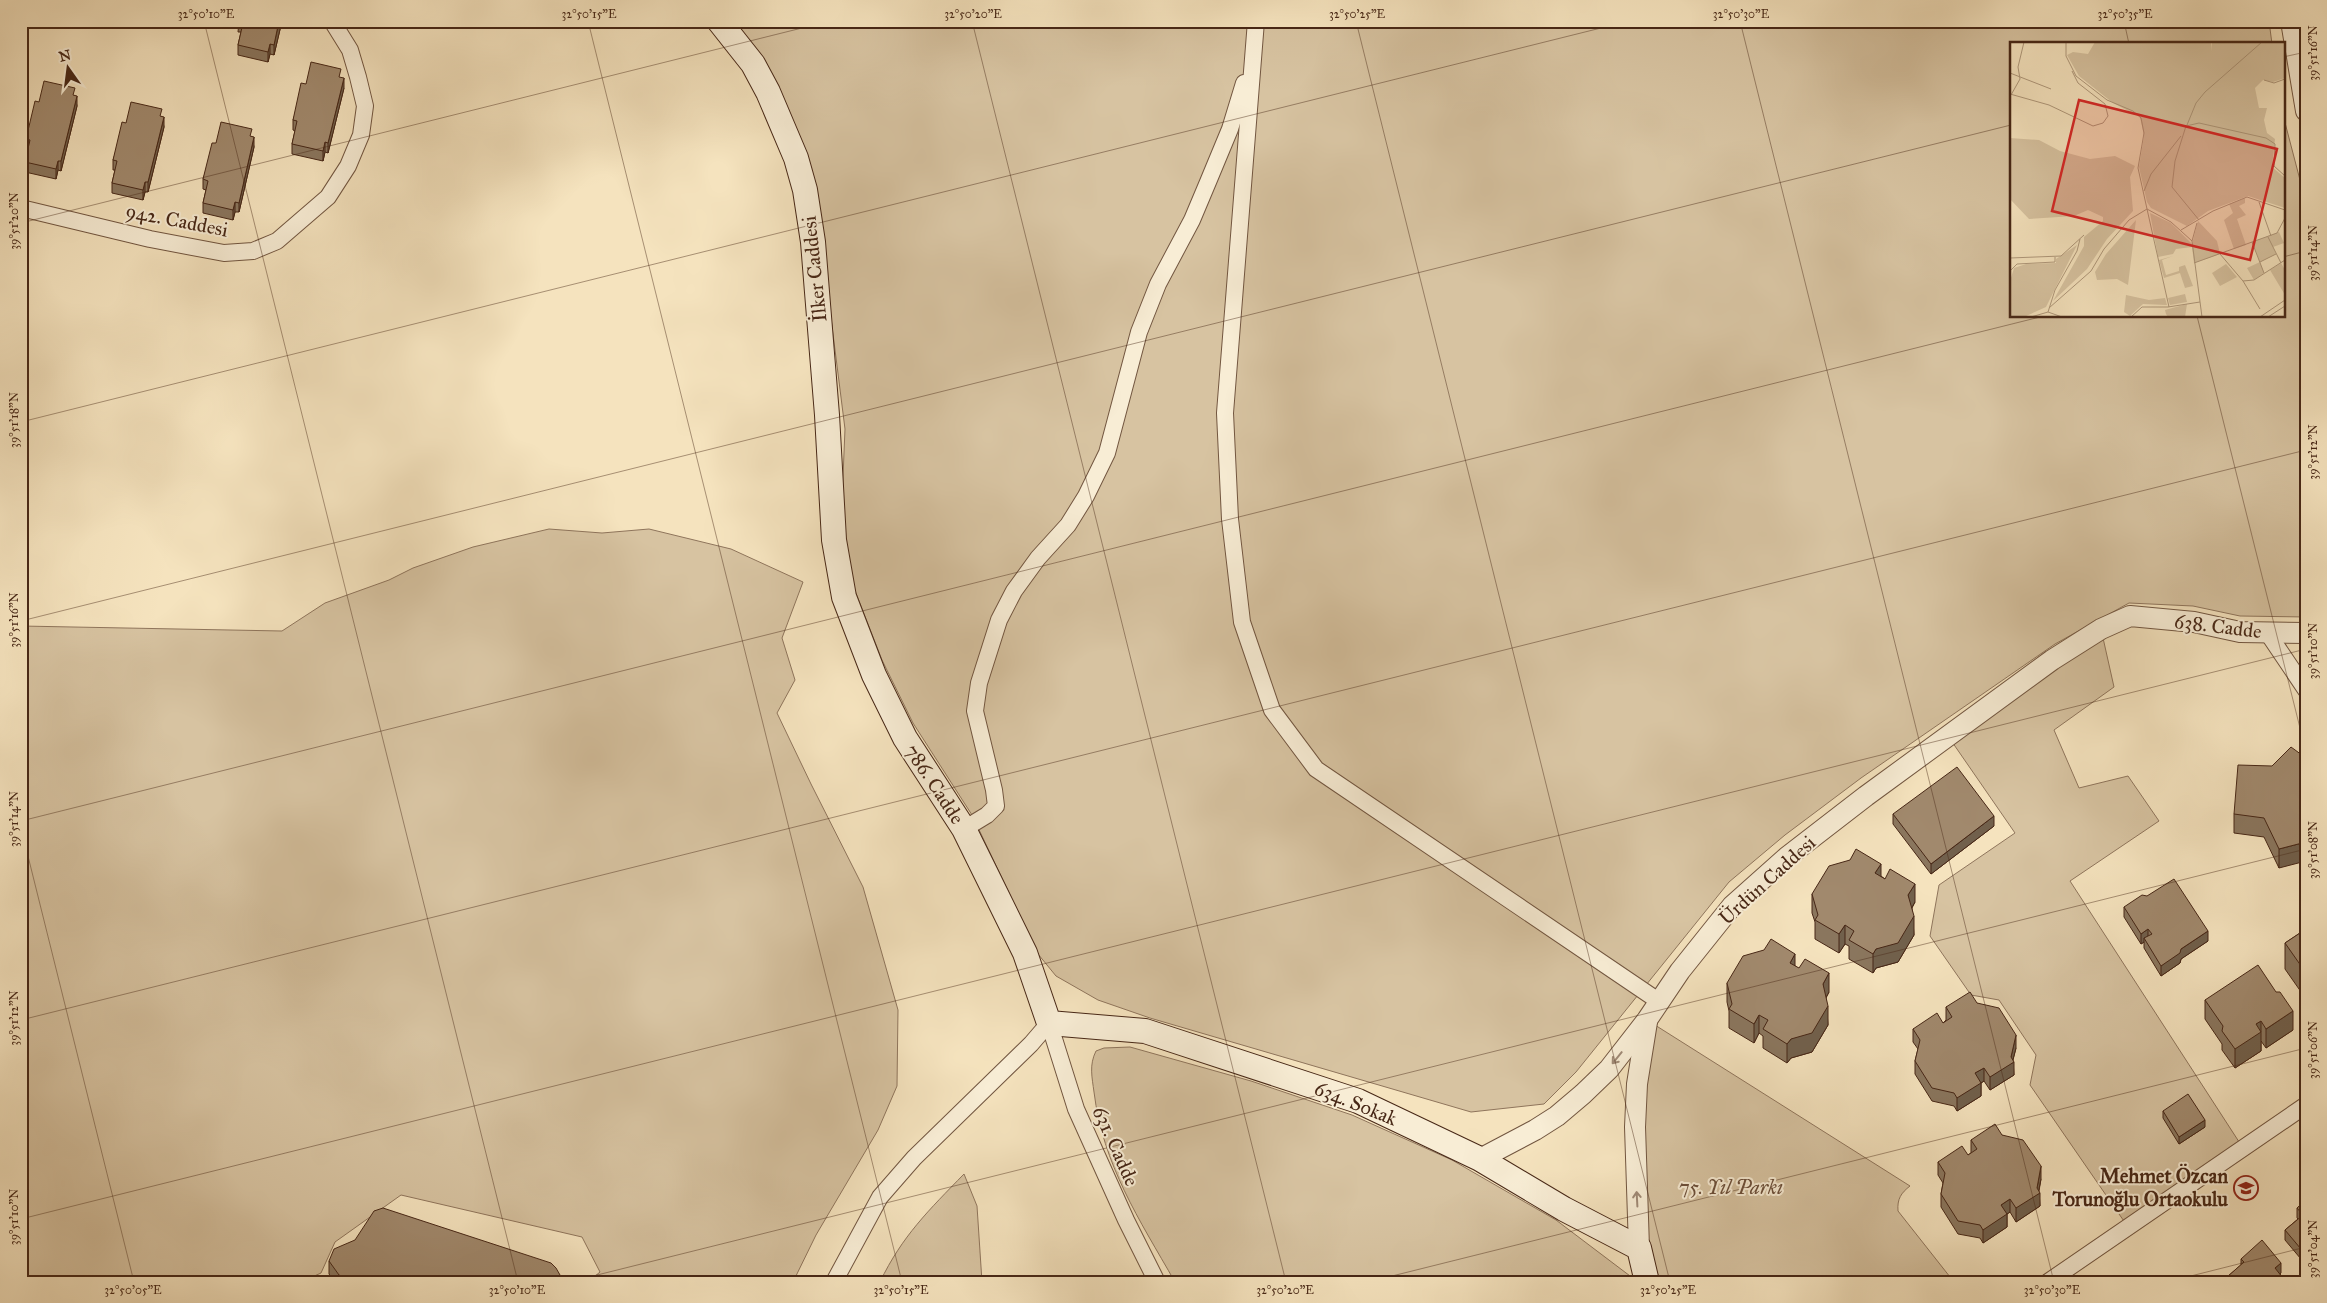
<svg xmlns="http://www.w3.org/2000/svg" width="2327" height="1303" viewBox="0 0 2327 1303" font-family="'IM FELL Great Primer',serif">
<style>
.green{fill:#d7c3a1;stroke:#8f755c}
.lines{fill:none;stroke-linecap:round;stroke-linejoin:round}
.minor-casing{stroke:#725640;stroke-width:18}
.tertiary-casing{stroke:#725640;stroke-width:22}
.secondary-casing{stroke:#472716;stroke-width:26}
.minor{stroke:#f8edd5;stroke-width:16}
.tertiary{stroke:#f8edd5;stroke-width:20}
.secondary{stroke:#f8edd5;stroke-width:24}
.wall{fill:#8a765e;stroke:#472716}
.shaded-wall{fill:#71604c;stroke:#472716}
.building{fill:#a1896d;stroke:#472716}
.oneway{stroke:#a08a76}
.ticks{fill:none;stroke:#472716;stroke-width:1;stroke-opacity:0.45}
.labels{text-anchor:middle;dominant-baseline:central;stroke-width:4;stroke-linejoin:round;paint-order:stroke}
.street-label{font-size:20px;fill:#472716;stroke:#f8edd5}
.poi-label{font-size:20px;font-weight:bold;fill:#472716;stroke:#f8edd5;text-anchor:end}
.park-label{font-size:20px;font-style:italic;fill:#6b4e39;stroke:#f8edd5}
.inset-road{fill:none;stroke:#af987b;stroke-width:1}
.view{fill:#d62828;fill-opacity:0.15;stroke:#d62828;stroke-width:2.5}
.inset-edge{fill:none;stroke:#472716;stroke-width:2.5}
.neatline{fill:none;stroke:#472716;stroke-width:2}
.ticks-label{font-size:12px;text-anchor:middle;fill:#472716}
</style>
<rect width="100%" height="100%" fill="#f5e3be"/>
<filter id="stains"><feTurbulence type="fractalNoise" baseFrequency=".004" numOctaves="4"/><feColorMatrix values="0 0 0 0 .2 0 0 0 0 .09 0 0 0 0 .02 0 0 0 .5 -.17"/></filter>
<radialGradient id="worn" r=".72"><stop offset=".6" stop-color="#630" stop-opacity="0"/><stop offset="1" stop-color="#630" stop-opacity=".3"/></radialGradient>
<g class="green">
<path d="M723,21H2269L2272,44H2011V316H2283V115L2300,180L2306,191V617L2240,616L2193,606L2129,603L2055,644L1861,778L1785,835L1729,882L1576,1072L1544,1104L1471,1112L1150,1018L1098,1000L1056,976L1029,943L1010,895L972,815L913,723L882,660L852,583L841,525L845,429L819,223Z"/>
<path d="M549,529L602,533L649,529L731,549L803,582L782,638L795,680L777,713L811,784L863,887L898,1010L897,1086L878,1130L816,1235L793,1282H588L600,1272L582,1237L401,1195L335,1242L321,1273L301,1282H21V626L282,631L325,603L389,580L413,568L473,547Z"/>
<path d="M2101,629L2114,687L2054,730L2079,788L2128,776L2159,821L2070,881L2243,1148L2128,1227L2030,1085L2036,1055L1999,1000L1971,995L1930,936L1939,885L2015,833L1948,736Z"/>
<path d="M1647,1020L1910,1186C1901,1193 1897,1199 1898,1211L1954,1282H1647L1639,1248Z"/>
<path d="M1130,1047L1251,1081L1352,1115L1452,1160L1556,1220L1638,1282H1175C1139,1219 1103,1165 1094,1092C1092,1077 1089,1065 1096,1051L1104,1048Z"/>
<path d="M964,1174L977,1206L982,1282H880C902,1236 929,1210 964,1174Z"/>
</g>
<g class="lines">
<defs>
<g id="minor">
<path d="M1256,21L1225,413L1230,519L1242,622L1272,710L1316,769L1660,1002"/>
<path d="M21,208L150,239L224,253L253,251L277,241L328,197L348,166L361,135L365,106L358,77L350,50L332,21"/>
<path d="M2267,632L2306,690"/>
<path d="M964,829L987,815L996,806L994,790L975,711L979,683L999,620L1014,591L1038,558L1068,525L1086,496L1107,453L1139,332L1158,284L1192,220L1208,182L1230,129L1244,83"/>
<path d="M1049,1023L1076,1109L1126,1220L1157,1282"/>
<path d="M834,1282L880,1197L914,1158L1031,1044L1049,1023"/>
<path d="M2048,1282L2306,1105"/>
</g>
<g id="tertiary">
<path d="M2291,21L2306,111"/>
<path d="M1480,1159L1535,1130L1557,1116L1583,1094L1609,1069L1647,1020L1680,971L1732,906L1787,857L1866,796L2052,660L2101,629L2130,616L2194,622L2240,632L2306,633"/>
<path d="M1639,1248L1635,1127L1637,1084L1647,1022"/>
</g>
<path id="secondary" d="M719,21L753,64L768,92L796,158L805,190L813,242L817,292L827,415L834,540L844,597L874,675L905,738L964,829L1025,953L1049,1023L1145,1031L1358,1101L1480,1159L1564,1209L1639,1248L1647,1282"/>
</defs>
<use href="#minor" class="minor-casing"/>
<use href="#tertiary" class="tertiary-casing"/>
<use href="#secondary" class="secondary-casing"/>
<use href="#minor" class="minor"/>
<use href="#tertiary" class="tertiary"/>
<use href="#secondary" class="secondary"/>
</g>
<g class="wall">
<path d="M158,21H185L184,27Z"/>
<path d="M239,21H282L274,55L270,54L268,62L238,55V45L241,32H238Z"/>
<path d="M306,84L344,88L328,153L325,152L323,161L292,154V144L295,131L293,130V120Z"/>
<path d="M75,96L77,106L61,171L58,170L56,179L25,172V162L28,149H26V139L39,102Z"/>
<path d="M162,117L164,127L148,192H145L143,200L112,193V183L115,170H113V160L126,123Z"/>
<path d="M252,137L254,147L239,212H235L233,220L203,213V203L206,190L203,189V179L216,143Z"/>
<path d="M2291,747L2279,868L2264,837L2234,833V814L2272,766Z"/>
<path d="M1893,814L1994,826L1931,874L1893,824Z"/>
<path d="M1881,876L1915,902L1912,908L1914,935L1898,962L1876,968L1873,973L1849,959V946L1845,944L1839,953L1815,939V922L1812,913V894Z"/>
<path d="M2124,907L2208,941L2181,959L2180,963L2161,976L2144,948V942L2141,944L2124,917Z"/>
<path d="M2306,929V999L2285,969V943Z"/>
<path d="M1795,966L1829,992L1826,998L1828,1025L1812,1052L1791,1058L1787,1063L1763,1048V1036L1759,1033L1754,1043L1729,1028V1011L1727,1002V983Z"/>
<path d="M2205,1000L2293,1030L2266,1048L2261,1041V1051L2235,1068L2222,1050V1044L2205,1019Z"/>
<path d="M1977,1003L2016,1048L2013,1060L2014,1075L1990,1090L1984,1081L1981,1083V1096L1957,1111L1954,1106L1932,1101L1915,1074V1061L1918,1049L1913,1042V1029L1943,1023L1946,1020V1007Z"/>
<path d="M2163,1111L2205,1127L2179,1144L2163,1118Z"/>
<path d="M2002,1135L2041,1179L2039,1191L2040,1206L2016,1222L2010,1212L2007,1214V1227L1983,1243L1980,1238L1958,1234L1941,1207V1194L1943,1183L1938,1175V1162L1968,1155L1971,1153V1140Z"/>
<path d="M2306,1200V1265L2285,1240V1230L2298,1219L2297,1218V1208Z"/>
<path d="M2241,1259L2281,1273L2280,1274L2286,1282H2227V1277L2241,1265Z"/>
<path d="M329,1261L560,1282H335L329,1274Z"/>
</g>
<g class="shaded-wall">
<path d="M279,21H282L274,55V45Z"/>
<path d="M270,44V54L268,62V52Z"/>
<path d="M344,78V88L328,153V143Z"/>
<path d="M77,96V106L61,171V161Z"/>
<path d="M164,117V127L148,192V182Z"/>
<path d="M254,137V147L239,212V203Z"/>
<path d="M325,142V152L323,161V151Z"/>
<path d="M58,161V170L56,179V169Z"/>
<path d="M145,182V192L143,200V190Z"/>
<path d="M235,202V212L233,220V210Z"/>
<path d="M1994,816V826L1931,874V864Z"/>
<path d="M2306,842V861L2279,868V849Z"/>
<path d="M1881,864V883L1875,873Z"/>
<path d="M1915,884V902L1908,914V895Z"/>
<path d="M1914,916V935L1898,962L1876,968L1873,973V954L1876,949Z"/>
<path d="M1845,925V944L1839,953V934Z"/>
<path d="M2148,929V939L2144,938V942L2141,944V934Z"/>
<path d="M2208,931V941L2181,959L2180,963L2161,976V966L2181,949Z"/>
<path d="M1795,954V972L1790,963Z"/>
<path d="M1829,973V992L1823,1003V984Z"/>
<path d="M1828,1006V1025L1812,1052L1791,1058L1787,1063V1044L1791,1039Z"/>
<path d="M2293,1011V1030L2266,1048V1029Z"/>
<path d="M1759,1015V1033L1754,1043V1024Z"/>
<path d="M2261,1021V1051L2235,1068V1049L2256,1024Z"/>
<path d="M2016,1035V1048L2012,1063L2014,1062V1075L1990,1090V1077L2011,1057Z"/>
<path d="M1984,1068V1081L1981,1083V1096L1957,1111V1098L1975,1073Z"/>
<path d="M2205,1120V1127L2179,1144V1137Z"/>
<path d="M2041,1166V1179L2038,1194L2040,1193V1206L2016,1222V1208L2037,1188Z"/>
<path d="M2010,1199V1212L2007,1214V1227L1983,1243V1230L2001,1205Z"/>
<path d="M2281,1263V1273L2275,1278V1268Z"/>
</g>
<g class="building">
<path d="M239,21H279L274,45L270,44L268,52L238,45L243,23L238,22Z"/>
<path d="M311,62L341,69L339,77L344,78L328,143L325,142L323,151L292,144L297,121L293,120L301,83L306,84Z"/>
<path d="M44,81L75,88L73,95L77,96L61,161H58L56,169L25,162L30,140L26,139L35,101L39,102Z"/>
<path d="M131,102L162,109L160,116L164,117L148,182H145L143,190L112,183L117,161L113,160L122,122L126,123Z"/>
<path d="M221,122L252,129L250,136L254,137L239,203L235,202L233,210L203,203L208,181L203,179L212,143H216Z"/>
<path d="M2291,747L2306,758V842L2279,849L2264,818L2234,814L2238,765L2272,766Z"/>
<path d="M1957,767L1994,816L1931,864L1893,814Z"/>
<path d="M1856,849L1881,864L1875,873L1885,879L1890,869L1915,884L1908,895L1914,916L1898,943L1876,949L1873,954L1849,940L1854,931L1845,925L1839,934L1815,920L1818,915L1812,894L1829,866L1850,860Z"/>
<path d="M2174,879L2208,931L2181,949L2180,953L2161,966L2144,938L2152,934L2148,929L2141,934L2124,907L2142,895L2147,896Z"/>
<path d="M2306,929V973L2285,943Z"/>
<path d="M1771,939L1795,954L1790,963L1799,968L1805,959L1829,973L1823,984L1828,1006L1812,1033L1791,1039L1787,1044L1763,1029L1768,1020L1759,1015L1754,1024L1729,1009L1732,1004L1727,983L1743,956L1764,950Z"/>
<path d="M2258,965L2276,992H2280L2293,1011L2266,1029L2261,1021L2256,1024L2261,1032L2235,1049L2222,1031L2223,1026L2205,1000Z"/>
<path d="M1970,992L1977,1003L1999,1008L2016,1035L2011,1057L2014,1062L1990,1077L1984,1068L1975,1073L1981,1083L1957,1098L1954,1093L1932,1088L1915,1061L1920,1040L1913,1029L1937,1013L1943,1023L1952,1017L1946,1007Z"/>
<path d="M2188,1094L2205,1120L2179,1137L2163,1111Z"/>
<path d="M1995,1124L2002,1135L2023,1140L2041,1166L2037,1188L2040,1193L2016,1208L2010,1199L2001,1205L2007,1214L1983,1230L1980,1225L1958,1221L1941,1194L1945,1173L1938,1162L1962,1146L1968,1155L1977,1149L1971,1140Z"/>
<path d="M2306,1200V1255L2285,1230L2303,1215L2297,1208Z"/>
<path d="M383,1208L551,1263L556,1268L560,1275L559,1282H350L339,1275L329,1261L334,1249L355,1240L374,1211Z"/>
<path d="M2262,1240L2281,1263L2275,1268L2286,1282H2231L2227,1277L2244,1262L2241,1259Z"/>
</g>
<defs><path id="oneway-shaft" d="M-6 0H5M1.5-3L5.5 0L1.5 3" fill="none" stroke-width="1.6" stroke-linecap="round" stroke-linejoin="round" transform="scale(1.25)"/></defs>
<g class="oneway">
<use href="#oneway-shaft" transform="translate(1617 1058) rotate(129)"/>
<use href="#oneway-shaft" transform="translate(1637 1199) rotate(-93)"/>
</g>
<path class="ticks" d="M204,21L518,1282M588,21L902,1282M972,21L1286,1282M1356,21L1670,1282M1740,21L2054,1282M2124,21L2129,44M21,24L30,21M2283,57L2306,52M21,223L830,21M2283,257L2306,251M2197,316L2306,752M21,422L1629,21M21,621L2011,125M21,821L2044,316M21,828L134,1282M21,1020L2306,450M21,1219L2306,649M569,1282L2306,849M1368,1282L2306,1048M2167,1282L2306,1247"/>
<defs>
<symbol id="school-ring" viewBox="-11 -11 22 22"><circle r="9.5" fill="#f8edd5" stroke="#8f2418" stroke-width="1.5"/><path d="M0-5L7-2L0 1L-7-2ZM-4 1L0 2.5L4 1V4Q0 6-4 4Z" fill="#8f2418"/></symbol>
</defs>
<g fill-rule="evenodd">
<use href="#school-ring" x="2232" y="1174" width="28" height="28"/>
</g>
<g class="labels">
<g class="street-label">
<text transform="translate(177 220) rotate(11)">942. Caddesi</text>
<text transform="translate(814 269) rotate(-96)">İlker Caddesi</text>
<text transform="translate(2218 626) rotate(7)">638. Cadde</text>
<text transform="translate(935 784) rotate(57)">786. Cadde</text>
<text transform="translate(1767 880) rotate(-42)">Ürdün Caddesi</text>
<text transform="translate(1356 1103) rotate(22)">634. Sokak</text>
<text transform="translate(1116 1146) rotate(66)">631. Cadde</text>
</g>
<g class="poi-label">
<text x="2228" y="1176">Mehmet Özcan<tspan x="2228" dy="23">Torunoğlu Ortaokulu</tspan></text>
</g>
<g class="park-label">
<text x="1731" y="1187">75. Yıl Parkı</text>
</g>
</g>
<g transform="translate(2010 42)">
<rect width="275" height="275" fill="#f5e3be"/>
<path d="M85,0H201V9L202,0H275V36L263,40L253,38L245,46L249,66H257L254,78L257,91L265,97L262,125L275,136V166L238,154L198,169L177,184L141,166L137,160L129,125L134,94L130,75L103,61L69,34L57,13L63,10L78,12ZM0,96L29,98L50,109L80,117L105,114L125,124L120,135L123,169L97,197L77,227L43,259L74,204V195L93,179V175L78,168L64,174L19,177L0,157ZM235,156V161L229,164L236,173L227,177L236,203L224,207L214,178L223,171L219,162ZM140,171L161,181L182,202L188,179L207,199L210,212L184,221L182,205L166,207L163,212L148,215ZM126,178L118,243L107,237L87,238L85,230L96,212ZM269,190L274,201L263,205L266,212L250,220L254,231L244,238L237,226L250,220L242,200ZM67,203L36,265L14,275H0V239L4,226L16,222L46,221V217ZM163,214L152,218L156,233L169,229V225L175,223L183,244L175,246L170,231L154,236L149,218ZM271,221L275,228V253L260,228ZM216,222L227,235L210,244L202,231ZM175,252L177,260L160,263L158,256ZM116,253L139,258L155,256L157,263L133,262L120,274L114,270ZM177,262L175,275H158L156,272L155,268Z" fill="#d7c3a1"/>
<path class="inset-road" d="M56,0V14L66,34L97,58L123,69L131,76L134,91L128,126L137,167L161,180L182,199L192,275M0,31L41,47M254,38L264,41L275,37M0,52L39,63L83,84L93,81L98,74L95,62L68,41L62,29M1,53L10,37L8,25L14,0M177,83L186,61L195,50L252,0M265,102L264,124L275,134M134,149L141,132L171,94M249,160L261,194M189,178L162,145L165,119L176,84L189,81L256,96L265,102M171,188L203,169L237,155L275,168M258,195L271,221M182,199L187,181M242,200L254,231M210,212L233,239L244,238L275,218M0,216L51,214L74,193M250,220L266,212M184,221L267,191L275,176M0,229L7,222L45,220V215M233,239L250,267M39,266L81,229L94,207L119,178L137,167L159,265M38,270L45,248L67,209L70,197M21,275L38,270L52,275M121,275L132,265H158L190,260M250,275L275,258M258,275L275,264"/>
<path class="view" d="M69,58L267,107L240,218L42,169Z"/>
<rect width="275" height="275" class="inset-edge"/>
</g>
<rect width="2327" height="1303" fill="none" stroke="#f5e3be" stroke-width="55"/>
<g transform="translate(68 68) rotate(346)" stroke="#f8edd5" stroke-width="4" paint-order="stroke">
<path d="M0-4L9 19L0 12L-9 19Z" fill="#472716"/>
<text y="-8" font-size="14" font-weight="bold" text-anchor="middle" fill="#472716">N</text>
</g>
<rect x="28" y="28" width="2272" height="1248" class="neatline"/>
<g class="ticks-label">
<text x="206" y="18">32°50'10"E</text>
<text x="589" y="18">32°50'15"E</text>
<text x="973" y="18">32°50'20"E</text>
<text x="1357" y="18">32°50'25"E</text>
<text x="1741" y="18">32°50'30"E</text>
<text x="2125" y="18">32°50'35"E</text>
<text transform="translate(2313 53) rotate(-90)" y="4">39°51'16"N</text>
<text transform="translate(14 221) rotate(-90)" y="4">39°51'20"N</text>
<text transform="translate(2313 253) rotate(-90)" y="4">39°51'14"N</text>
<text transform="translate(14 420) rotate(-90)" y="4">39°51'18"N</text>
<text transform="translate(2313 452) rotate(-90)" y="4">39°51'12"N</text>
<text transform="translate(14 620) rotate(-90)" y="4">39°51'16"N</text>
<text transform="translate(2313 651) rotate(-90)" y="4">39°51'10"N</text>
<text transform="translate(14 819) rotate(-90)" y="4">39°51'14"N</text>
<text transform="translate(2313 850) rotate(-90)" y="4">39°51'08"N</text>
<text transform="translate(14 1018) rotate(-90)" y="4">39°51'12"N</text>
<text transform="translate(2313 1050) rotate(-90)" y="4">39°51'06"N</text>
<text transform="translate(14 1217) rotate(-90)" y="4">39°51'10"N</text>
<text transform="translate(2313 1249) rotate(-90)" y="4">39°51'04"N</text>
<text x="133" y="1294">32°50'05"E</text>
<text x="517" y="1294">32°50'10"E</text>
<text x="901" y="1294">32°50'15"E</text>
<text x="1285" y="1294">32°50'20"E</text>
<text x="1668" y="1294">32°50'25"E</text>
<text x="2052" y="1294">32°50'30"E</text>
</g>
<rect width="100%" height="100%" filter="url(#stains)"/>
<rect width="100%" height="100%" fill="url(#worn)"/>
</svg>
